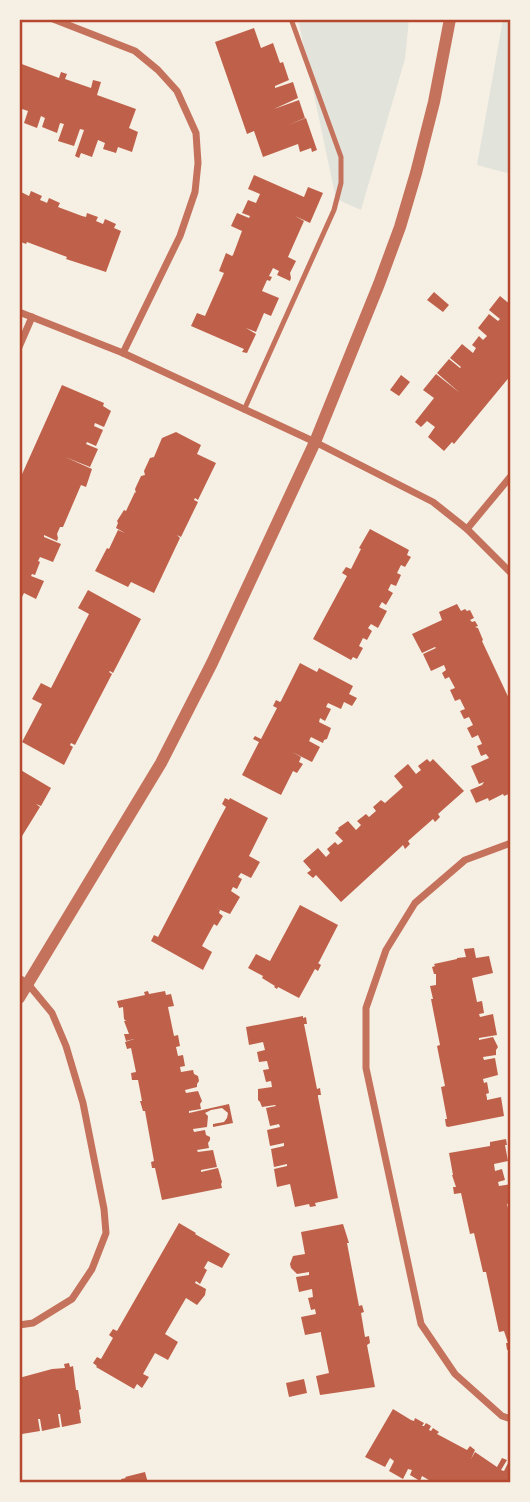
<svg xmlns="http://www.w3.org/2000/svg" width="530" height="1502" viewBox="0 0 530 1502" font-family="Roboto,sans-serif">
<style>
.green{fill:#e2e4dc}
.building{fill:#bf614a}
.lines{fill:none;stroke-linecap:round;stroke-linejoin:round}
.service{stroke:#c5725c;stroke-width:5}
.minor{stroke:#c5725c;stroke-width:7}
.tertiary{stroke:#c5725c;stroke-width:12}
.neatline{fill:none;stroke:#b5482f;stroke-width:2.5}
</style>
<rect width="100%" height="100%" fill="#f6efe4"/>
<g class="green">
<path d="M298,19H409L405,59L361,210L336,199Z"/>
<path d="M503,19H511V174L477,165Z"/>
</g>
<g class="building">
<path d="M254,28L261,48L273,43L280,63L283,62L289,80L275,86V88L293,82L298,98L274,109L299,100L305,118L288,125L306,118L317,150L312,152L311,148L300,152L298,144L263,157L254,131L247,134L215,42Z"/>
<path d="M19,63L59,78L61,72L67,74L65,79L91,88L93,80L101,82L97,95L136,109L129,128L138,132L132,152L118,147L116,153L103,149L105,143L98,140L92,157L81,153L79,158L75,156L84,130L80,129L74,146L58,141L64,124L60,123L57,133L42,127L45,118L41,116L37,128L24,123L28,111L22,109L19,115Z"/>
<path d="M254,175L304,197L308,187L323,193L310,223L295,216L304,221L288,257L296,261L290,273L291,278L290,281L277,275L279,271L273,268L269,276L272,277L270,281L267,280L262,291L279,298L271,316L264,313L256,332L246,328L256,334L247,353L242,352L244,349L191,326L197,313L205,316L224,273L219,271L226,253L232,256L233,255L242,231L231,226L237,213L249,218L250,216L242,213L248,200L256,203L260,194L248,189Z"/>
<path d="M19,187L22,188L21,192L29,196L31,191L42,196L40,200L45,202L47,203L49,198L60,203L58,207L82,216L86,217L87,213L98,217L96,221L103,224L105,219L116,224L114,228L121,231L106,272L66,259L67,257L27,242L26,244L21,242L22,240L19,239Z"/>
<path d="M434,292L449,305L443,312L427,300Z"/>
<path d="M500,296L511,305V375L454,444L452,442L444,451L428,437L435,427L427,421L421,427L415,422L434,398L423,390L436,374L460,393L437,373L449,359L460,368L461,367L450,358L462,344L473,353L476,348L472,345L479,336L483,340L487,336L478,328L489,314L498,321L500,319L489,310Z"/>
<path d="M401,375L410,382L399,396L390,390Z"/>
<path d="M62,385L104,403L103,406L111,411L104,427L95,423L94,426L103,430L96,446L87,442L86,444L98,449L90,467L65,457L92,469L86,487L81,485L63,527H60L57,534L58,538L57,541L44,535V537L61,544L53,562L40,557L38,561L40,562L35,575L32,574L31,576L44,581L36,599L24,593L22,597L19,596V481Z"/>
<path d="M176,432L201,445L197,454L216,463L198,500L195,498L194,500L198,502L181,537L177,535L180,538L154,593L131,582L128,587L95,571L107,548L109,549L118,530L125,533L116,528L118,523L117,521L124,510L126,511L135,492L136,493L135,489L141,476L145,475L144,471L150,458L154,457L162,438Z"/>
<path d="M370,529L409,550L407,555L411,557L405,567L401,565L397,573L401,575L396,586L391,584L388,590L393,593L386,605L382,602L379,607L387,611L378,628L371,624L368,628L372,631L367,640L363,638L359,646L363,648L357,659L353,657L351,660L313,639L347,576L342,573L346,567L351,569L361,549L359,548Z"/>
<path d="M88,590L141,619L113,673L110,671L109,672L112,674L75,745L71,743L70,745L73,747L64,765L22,742L42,704L32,699L41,683L51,688L89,614L78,608Z"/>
<path d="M457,604L461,611L465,609L467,611L470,610L474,618L470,620L472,622L475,621L478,626L475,627L478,628L483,640L482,641L511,703V793L504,796L503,794L489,801L488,798L476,803L470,790L482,785L484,782L479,784L471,766L489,758L486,754L481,756L477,746L482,744L478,735L472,738L467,728L473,725L469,717L464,719L460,711L465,709L460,699L455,701L450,690L455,688L449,677L445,679L442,673L446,670L444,665L431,671L423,654L436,648L435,647L422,653L412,634L442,620L439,612Z"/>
<path d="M300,663L317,672L319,668L353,686L349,694L357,698L352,706L344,702L341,709L328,703L326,707L331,709L325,721L320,718L319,722L331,728L327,739L324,740L323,743L311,737L309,741L320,747L312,762L292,752L301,757L299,762L303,764L297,773L293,771L281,795L242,775L259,742L253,739L255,736L261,739L277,708L273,706L276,700L280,702L281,701Z"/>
<path d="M427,759L430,762L433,759L464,791L438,814L440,817L435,822L433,819L408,841L410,844L405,849L403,845L401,847L341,902L316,875L313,878L307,873L311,870L303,861L318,848L326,857L330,853L327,849L335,842L338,845L343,841L335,833L339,829L338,828L348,821L356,830L361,825L357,821L366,814L369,817L376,811L373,807L381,800L385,803L403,787L394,776L408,764L416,774L421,770L418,766Z"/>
<path d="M19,769L51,788L41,806L36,804L40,807L19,841Z"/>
<path d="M225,798L229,800L230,798L268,818L249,856L260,862L251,878L241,873L238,877L242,879L237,889L233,887L231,891L240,897L230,914L213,907L220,910L219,913L223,916L217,926L214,924L202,946L212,952L203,970L151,941L154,935L158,937L220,818L226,807L222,804Z"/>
<path d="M300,905L338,925L319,962L318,963L321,965L318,971L315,969L299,998L278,987L277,989L274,987L275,986L262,978L263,976L248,968L256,954L270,961Z"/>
<path d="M474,948L476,958L489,956L493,973L472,978L477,1002L482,1001L484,1013L479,1014L480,1017L493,1014L497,1035L479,1038V1040L493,1037L498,1047L496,1050V1055L483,1057L484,1060L495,1058L498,1075L483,1079L484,1083L487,1082L489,1093L486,1094L487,1098V1100L501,1097L504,1116L448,1127L446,1126L445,1119H447L441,1087L445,1086L437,1046L440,1045L431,999H433L430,986L436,985V974H434L432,967L435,966L434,964L457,959V958L466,957L464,949Z"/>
<path d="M148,991L149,994L165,991L166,995L171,994L174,1006L168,1007L174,1036L178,1035L180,1046L176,1047L178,1056L183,1055L185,1066L180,1067L181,1072L193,1070L194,1074L198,1076L199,1081L197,1084V1087L185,1090L186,1093L198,1091L202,1101L200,1104L201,1109L189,1111V1113L229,1104L233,1123L213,1127V1124L224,1122L227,1118L228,1113L222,1108L211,1110L205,1113L208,1116L207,1127L193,1129L194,1132L205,1130L206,1135L210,1137V1140L208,1143L209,1148L197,1150L198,1152L213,1150L217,1167L201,1170V1172L218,1168L222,1182L221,1184L222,1188L162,1200L155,1168H152L151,1162L154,1161L145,1111H143L140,1101H142L138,1080H132L131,1073L136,1072L131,1048L127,1049L125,1042L134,1039L126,1041L124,1034H129L124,1021H126L124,1019L123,1007L119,1008L117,1001L145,995L144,992Z"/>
<path d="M303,1016V1018L306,1017L307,1024H304L317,1089L320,1088L321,1095H318V1097L338,1198L315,1203L316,1206L310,1207L309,1204L295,1207L290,1184L277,1187L274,1169L287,1166V1164L274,1167L271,1149L284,1146V1143L270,1146L267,1130L280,1127L279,1124L270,1126L266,1108L276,1106L275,1105L262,1107L260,1102L258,1100V1089L272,1087L271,1081L266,1082L263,1070L269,1069L267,1061L259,1062L257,1052L265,1050L263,1042L249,1045L246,1027Z"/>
<path d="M506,1139L507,1145H505L508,1161L494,1164L495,1171L502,1169L505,1180L498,1182L499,1186L511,1184V1203L507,1204L511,1220V1349L507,1350L506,1343H508L504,1331L499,1332L486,1272H483L474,1233L470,1234L461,1193L454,1194L453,1187H456L452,1175H453L449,1153L490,1146V1142Z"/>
<path d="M179,1223L196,1233L195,1234L230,1254L222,1268L208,1261L204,1268L207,1270L200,1284L196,1281L195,1283L206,1289L205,1295L197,1305L186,1298L165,1334L178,1342L168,1360L155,1353L143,1374L149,1377L142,1388L137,1384L134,1389L96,1367L97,1366L93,1363L97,1357L101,1359L113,1338L109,1335L113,1329L117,1331Z"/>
<path d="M343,1224L349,1243H347L359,1306L362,1305L364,1312L361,1313L365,1337L369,1336L370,1343L367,1345L375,1387L320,1395L316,1376L329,1373L321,1334V1332L305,1335L301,1317L316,1314L315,1309L311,1310L308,1298L313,1297L312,1289L299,1292L296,1277L309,1275V1272L297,1274L291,1268L290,1264L293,1256L305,1254L301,1232Z"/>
<path d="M69,1363L70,1367L73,1366L76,1390H78L81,1409L79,1410L81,1423L62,1427L60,1414H58L60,1427L42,1431L40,1419H38L40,1431L22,1434L19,1422V1378L52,1369L65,1368L64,1364Z"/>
<path d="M304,1379L307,1393L289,1397L286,1383Z"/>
<path d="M393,1409L411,1420L414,1421L415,1418L424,1423L422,1426H424L426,1423L431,1426L429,1430L431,1431L433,1428L439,1432L437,1434L467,1450L470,1446L475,1450L471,1459L475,1452L497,1467L502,1458L507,1460L501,1470L504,1471L509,1461L511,1462V1468L508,1473L511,1474V1483H434L422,1476L420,1481L410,1475L412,1470L408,1469L403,1479L389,1471L394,1461L390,1458L385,1467L365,1457Z"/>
<path d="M145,1472L148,1483H122L121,1479L126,1478L125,1477Z"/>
</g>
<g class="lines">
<path class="service" d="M244,410L334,210L341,183V157L291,19"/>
<g class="minor">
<path d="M53,19L135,51L158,70L177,91L196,133L198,163L195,192L180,236L123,353"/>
<path d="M19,312L123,353L315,442L433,502L467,529L511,573"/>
<path d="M19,347L32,317"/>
<path d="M467,529L511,476"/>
<path d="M511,843L465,860L415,903L386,950L366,1008V1068L421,1324L455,1374L502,1416L511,1419"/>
<path d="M19,978L28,984L52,1013L66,1046L83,1103L104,1209L106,1233L92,1269L72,1299L33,1323L19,1325"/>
</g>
<path class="tertiary" d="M19,998L161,763L212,663L315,442L379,284L400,227L416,173L434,102L450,19"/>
</g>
<rect width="530" height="1502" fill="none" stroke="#f6efe4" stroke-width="42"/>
<rect x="21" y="21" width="488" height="1460" class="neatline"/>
</svg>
